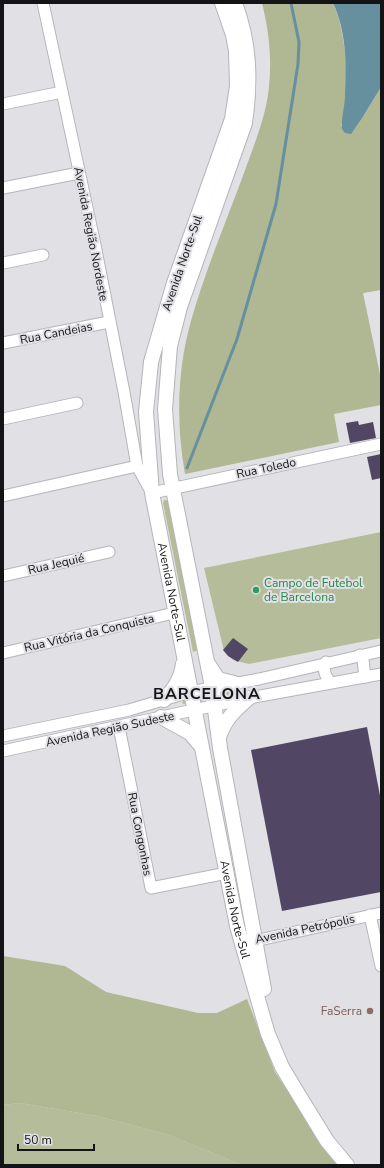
<svg xmlns="http://www.w3.org/2000/svg" width="384" height="1168" viewBox="0 0 384 1168" font-family="'Nunito Sans',sans-serif">
<style>
.green{fill:#b4bc99}
.forest{fill:#afb793}
.water{fill:#67909f}
.lines{fill:none;stroke-linecap:round;stroke-linejoin:round}
.stream{stroke:#67909f;stroke-width:3}
.building{fill:#514765}
.minor-casing{stroke:#b4b5b9;stroke-width:13}
.major-casing{stroke:#b4b5b9;stroke-width:16}
.minor{stroke:#fff;stroke-width:11}
.major{stroke:#fff;stroke-width:14}
.leisure-dot{fill:#2e9e5b;stroke:#e0e0e5;stroke-width:1.5}
.education-dot{fill:#8d6e63;stroke:#e0e0e5;stroke-width:1.5}
.labels{text-anchor:middle;dominant-baseline:central;stroke-width:4;stroke-linejoin:round;paint-order:stroke}
.street-label{font-size:12px;fill:#141416;stroke:#e0e0e5}
.leisure-label{font-size:12px;fill:#27864d;stroke:#e0e0e5;text-anchor:start}
.education-label{font-size:12px;fill:#785e54;stroke:#e0e0e5;text-anchor:end}
.district-label{font-size:16px;font-weight:bold;letter-spacing:1px;fill:#141416;stroke:#e0e0e5}
</style>
<rect width="100%" height="100%" fill="#e0e0e5"/>
<g class="green">
<path d="M164,500H169L199,650L193,652L163,503Z"/>
<path d="M381,532V638L249,664L233,660L224,651L204,568Z"/>
<path d="M231,689V694L208,701L183,704L182,699Z"/>
<path d="M20,1103L97,1116L169,1135L242,1165H3V1105Z"/>
</g>
<g class="forest">
<path d="M262,3H333C347,34 351,93 341,126L364,115L381,87V290L363,293L381,379V405L334,414L339,442L185,474C176,424 177,370 191,321C205,271 226,222 244,173C254,145 266,117 269,87C272,58 269,31 262,3Z"/>
<path d="M3,956L65,966L106,992L198,1013H217L247,999L275,1072L317,1136L340,1165H242L169,1135L97,1116L20,1103L3,1105Z"/>
</g>
<path class="water" d="M333,3H381V87L364,115L351,134L345,133L342,129C341,118 345,106 345,95C347,64 346,31 333,3Z"/>
<g class="lines">
<path class="stream" d="M187,468L237,339L276,204L298,64L299,42L291,3"/>
</g>
<g class="building">
<path d="M358,421L359,425L373,422L376,438L350,443L346,423Z"/>
<path d="M381,454V478L372,480L367,457Z"/>
<path d="M233,638L248,649L238,662L228,656L223,650Z"/>
<path d="M367,727L381,801V892L282,911L251,750Z"/>
</g>
<g class="lines">
<defs>
<g id="minor">
<path d="M43,3L95,245L124,392L137,466L152,493L381,444"/>
<path d="M3,104L62,92"/>
<path d="M3,188L79,173"/>
<path d="M3,263L43,255"/>
<path d="M3,343L109,322"/>
<path d="M3,419L77,403"/>
<path d="M3,496L137,466"/>
<path d="M3,576L109,552"/>
<path d="M3,653L174,613"/>
<path d="M360,655L363,660L365,677"/>
<path d="M326,662C322,670 326,676 330,683"/>
<path d="M119,727L151,888L227,873"/>
<path d="M3,736L129,710L190,692L259,679L381,651"/>
<path d="M3,751L254,697L381,674"/>
<path d="M370,915L381,966"/>
<path d="M248,940L255,941L381,913"/>
</g>
<g id="major">
<path id="s1" d="M222,3L233,35L236,51L237,86L232,119L174,283L151,362L146,412L152,493L237,926L263,1017L268,1034L282,1067L297,1092L327,1141L347,1165"/>
<path d="M235,3C250,43 251,81 245,123L180,307L170,346L165,409L170,474L212,687L220,748L264,989"/>
<path d="M209,665L218,679L234,683"/>
<path d="M164,700C174,689 181,679 183,664"/>
<path d="M161,717L190,733L201,746"/>
<path d="M219,737C225,719 235,710 249,698"/>
</g>
</defs>
<use href="#minor" class="minor-casing"/>
<use href="#major" class="major-casing"/>
<use href="#minor" class="minor"/>
<use href="#major" class="major"/>
</g>
<circle class="leisure-dot" cx="256" cy="590" r="4"/>
<circle class="education-dot" cx="370" cy="1011" r="4"/>
<g class="labels">
<g class="street-label">
<text transform="translate(91 234) rotate(79)">Avenida Região Nordeste</text>
<text transform="translate(182 263) rotate(-71)">Avenida Norte-Sul</text>
<text transform="translate(56 333) rotate(-11)">Rua Candeias</text>
<text transform="translate(266 468) rotate(-12)">Rua Toledo</text>
<text transform="translate(56 564) rotate(-13)">Rua Jequié</text>
<text stroke="none"><textPath href="#s1" startOffset="607">Avenida Norte-Sul</textPath></text>
<text transform="translate(89 633) rotate(-13)">Rua Vitória da Conquista</text>
<text transform="translate(110 729) rotate(-12)">Avenida Região Sudeste</text>
<text transform="translate(140 834) rotate(79)">Rua Congonhas</text>
<text stroke="none"><textPath href="#s1" startOffset="931">Avenida Norte-Sul</textPath></text>
<text transform="translate(305 929) rotate(-12)">Avenida Petrópolis</text>
</g>
<g class="leisure-label">
<text x="264" y="583">Campo de Futebol<tspan x="264" dy="14">de Barcelona</tspan></text>
</g>
<g class="education-label">
<text x="362" y="1011">FaSerra</text>
</g>
<g class="district-label">
<text x="207" y="694">BARCELONA</text>
</g>
</g>
<rect width="384" height="1168" fill="none" stroke="#141416" stroke-width="8"/>
<path d="M18 1144v6h76v-6" fill="none" stroke="#141416" stroke-width="2"/>
<text x="24" y="1144" font-size="12" fill="#141416" stroke="#e0e0e5" stroke-width="3" paint-order="stroke">50 m</text>
</svg>
